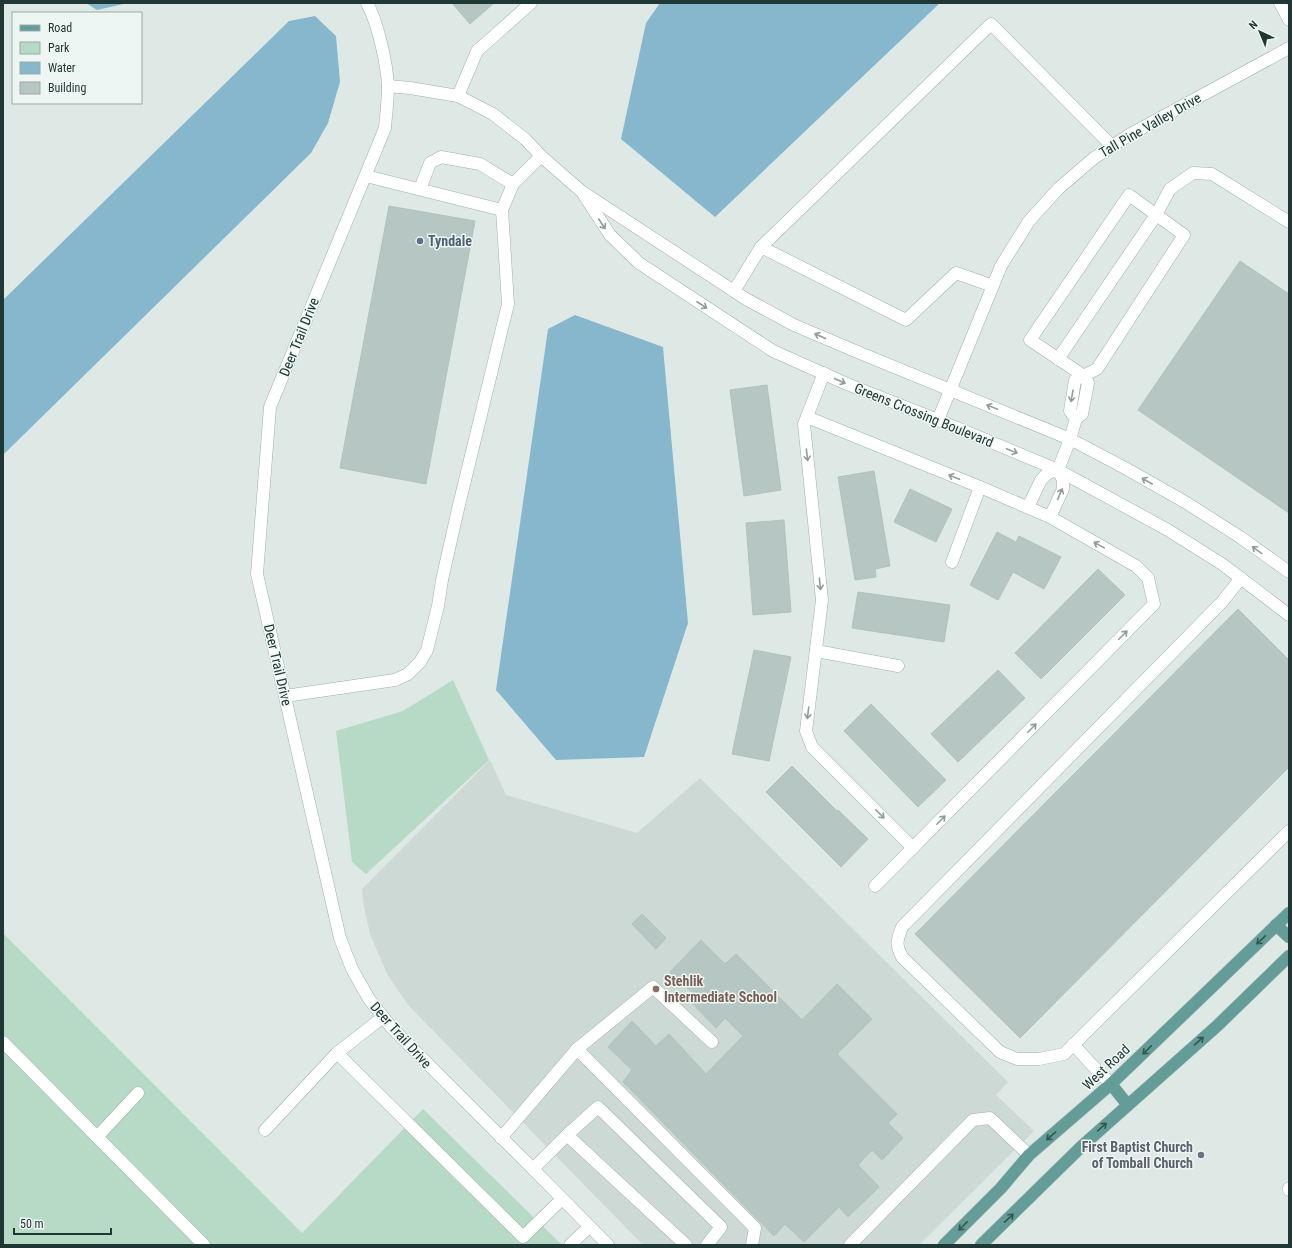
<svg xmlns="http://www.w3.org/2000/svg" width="1292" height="1248" viewBox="0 0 1292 1248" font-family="'Roboto Condensed',sans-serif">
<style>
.built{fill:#ccd9d5}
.green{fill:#b7dac6}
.water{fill:#87b7cd}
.building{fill:#b6c6c2;stroke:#b1c2bd}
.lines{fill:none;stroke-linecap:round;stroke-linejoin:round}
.minor-casing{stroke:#a1b0ad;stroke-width:13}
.major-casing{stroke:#bcc3c2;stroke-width:13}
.minor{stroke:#fff;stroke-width:12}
.major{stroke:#649d97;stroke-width:12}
.oneway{stroke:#909c9a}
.oneway2{stroke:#345652}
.service-dot{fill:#5c6f8a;stroke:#eef6f3;stroke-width:1.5}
.education-dot{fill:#8d6e63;stroke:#eef6f3;stroke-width:1.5}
.worship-dot{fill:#6b7280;stroke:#eef6f3;stroke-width:1.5}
.labels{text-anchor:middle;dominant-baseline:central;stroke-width:3;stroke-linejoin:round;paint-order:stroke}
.street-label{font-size:14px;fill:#203835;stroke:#eef6f3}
.service-label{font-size:14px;font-weight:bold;fill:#4e5e75;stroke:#eef6f3;text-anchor:start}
.education-label{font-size:14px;font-weight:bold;fill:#785e54;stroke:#eef6f3;text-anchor:start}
.worship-label{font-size:14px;font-weight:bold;fill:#5b616d;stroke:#eef6f3;text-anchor:end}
</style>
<rect width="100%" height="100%" fill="#dee9e6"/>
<path class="built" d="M490,760L506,795L637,833L700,778L1008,1082L996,1095L1034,1131L919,1245H643L408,1005L387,974L370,934L364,907L362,889Z"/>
<g class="green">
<path d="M453,680L489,760L366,874L352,862L336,731L403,711Z"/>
<path d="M3,933L302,1233L423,1109L562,1245H3Z"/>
</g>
<g class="water">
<path d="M86,3H128L97,10Z"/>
<path d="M660,3H940L715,217L621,139L646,23Z"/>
<path d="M315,16L336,36L340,82L328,123L311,153L3,455V300L289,21Z"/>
<path d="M575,315L663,347L688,623L644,757L556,760L496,690L548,329Z"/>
</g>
<g class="building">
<path d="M452,3H494L470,24Z"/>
<path d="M389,206L475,221L426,484L340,468Z"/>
<path d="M1240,261L1289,294V513L1138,410Z"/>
<path d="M767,385L781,490L744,496L730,390Z"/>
<path d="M874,471L890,566L875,569L876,577L855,580L838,477Z"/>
<path d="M910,489L952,509L936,542L894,522Z"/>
<path d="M784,520L791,612L753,615L746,523Z"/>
<path d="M997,532L1016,542L1019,536L1061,557L1044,589L1013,572L998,600L970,585Z"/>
<path d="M1098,569L1125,595L1041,679L1015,653Z"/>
<path d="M858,592L950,605L944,642L852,628Z"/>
<path d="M1238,609L1289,660V767L1020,1038L915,934Z"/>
<path d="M754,650L791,657L769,761L732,754Z"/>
<path d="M998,670L1025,698L958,762L931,734Z"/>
<path d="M871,704L946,780L918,807L844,731Z"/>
<path d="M792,766L837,811L838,810L868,839L841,867L766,792Z"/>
<path d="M642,914L666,938L656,949L632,924Z"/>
<path d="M701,940L725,964L736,954L802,1020L837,984L872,1019L837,1054L897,1114L888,1123L903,1138L882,1160L872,1150L858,1165L879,1187L848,1217L839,1207L804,1242L785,1224L774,1236L623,1082L632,1070L608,1047L632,1021L656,1046L669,1034L706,1074L743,1036L725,1018L716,1028L690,1001L695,995L670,972Z"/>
</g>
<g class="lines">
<defs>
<g id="minor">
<path d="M367,3C378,23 387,64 388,87C388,101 386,114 385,128L270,407L257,574L340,938L352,969L369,999L392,1028L533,1169L608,1245"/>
<path d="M1280,3L1289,20"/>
<path d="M388,86L410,88L458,96L493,114L525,139L541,156L581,191L746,299L794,325L860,353L1070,439L1125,468L1185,502L1240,537L1289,572"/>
<path d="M458,96L477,51L531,3"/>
<path d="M366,176L502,210"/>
<path d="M420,189L430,163L441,157L480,164L513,184"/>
<path d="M584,195L610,235L639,263L773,351L847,384L938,420L1058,470L1168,530L1222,564L1289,615"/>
<path d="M761,247L991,24L1112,146"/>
<path d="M734,291L761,247L906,320L956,273L993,286"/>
<path d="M1058,359L1156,215L1170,189L1193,173L1212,174L1289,222"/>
<path d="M824,373L804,424L822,600L806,731L812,747L913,848"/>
<path d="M807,417L980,487L1050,517L1136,566L1148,578L1154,604L875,886"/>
<path d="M938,420L1001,266L1029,221L1059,188L1094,158L1129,135L1289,48"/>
<path d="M1028,507L1041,480L1048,473L1058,470"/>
<path d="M1050,517L1063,489V480L1058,470L1070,439L1076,419L1082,414L1088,383L1084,376L1030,340L1129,195L1184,235L1097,369L1075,380L1070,411L1076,419"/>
<path d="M952,562L980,487"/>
<path d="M1241,578L1222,602L902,927C897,941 895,943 902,957L1000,1052L1017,1059H1039L1064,1054L1289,831"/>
<path d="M816,651L898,666"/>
<path d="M285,696L395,680L408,674L420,662L427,650L438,606L442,580L458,509L508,304L502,210L513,184L541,156"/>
<path d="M3,1042L204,1245"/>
<path d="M1073,1044L1091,1064L1111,1084"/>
<path d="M577,1049L755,1228L752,1245"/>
<path d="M337,1053L523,1237L562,1199"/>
<path d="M265,1130L337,1053L383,1017"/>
<path d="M567,1135L686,1245"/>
<path d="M97,1137L138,1093"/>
<path d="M501,1138L577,1049L653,987L712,1042"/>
<path d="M533,1169L567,1135L598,1107L721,1227L707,1245"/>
<path d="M1289,1188V1190"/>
<path d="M570,1245L589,1227"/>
<path d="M850,1245L973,1120L990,1118L1029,1155"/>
</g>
<g id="major">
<path d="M1276,925L1289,937"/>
<path d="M1111,1084L1127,1104"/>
<path d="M944,1245L1001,1188L1029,1155L1111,1084L1289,913"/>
<path d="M981,1245L1082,1146L1217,1026L1289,956"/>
</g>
</defs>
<use href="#minor" class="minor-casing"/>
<use href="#major" class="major-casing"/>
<use href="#minor" class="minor"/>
<use href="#major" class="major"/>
</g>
<defs><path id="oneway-shaft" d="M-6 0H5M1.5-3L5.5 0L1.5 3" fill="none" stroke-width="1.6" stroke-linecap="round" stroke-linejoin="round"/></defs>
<g class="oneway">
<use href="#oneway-shaft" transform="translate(602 224) rotate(57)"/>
<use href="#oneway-shaft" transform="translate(702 305) rotate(33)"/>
<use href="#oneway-shaft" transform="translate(820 336) rotate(-156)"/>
<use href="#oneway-shaft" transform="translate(840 381) rotate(24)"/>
<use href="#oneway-shaft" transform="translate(1072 396) rotate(100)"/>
<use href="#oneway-shaft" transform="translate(992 407) rotate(-158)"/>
<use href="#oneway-shaft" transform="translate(1012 451) rotate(22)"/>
<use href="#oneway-shaft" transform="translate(807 455) rotate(84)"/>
<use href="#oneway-shaft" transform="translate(954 477) rotate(-158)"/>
<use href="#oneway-shaft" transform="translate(1147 481) rotate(-150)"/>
<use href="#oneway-shaft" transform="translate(1060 494) rotate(-67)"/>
<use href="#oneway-shaft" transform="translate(1099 545) rotate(-151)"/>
<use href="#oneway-shaft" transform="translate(1257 550) rotate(-144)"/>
<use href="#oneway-shaft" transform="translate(820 584) rotate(84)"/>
<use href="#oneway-shaft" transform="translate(1123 635) rotate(-45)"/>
<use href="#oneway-shaft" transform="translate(808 713) rotate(97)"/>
<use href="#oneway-shaft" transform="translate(1032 728) rotate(-45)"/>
<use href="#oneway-shaft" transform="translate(880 814) rotate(45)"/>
<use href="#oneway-shaft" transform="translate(941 820) rotate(-45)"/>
</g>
<g class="oneway2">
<use href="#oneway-shaft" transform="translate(1261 940) rotate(136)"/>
<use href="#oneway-shaft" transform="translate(1199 1041) rotate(-41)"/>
<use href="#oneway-shaft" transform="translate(1147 1050) rotate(136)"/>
<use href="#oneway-shaft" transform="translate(1102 1127) rotate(-42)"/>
<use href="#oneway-shaft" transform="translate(1051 1136) rotate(139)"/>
<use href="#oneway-shaft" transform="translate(1009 1218) rotate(-44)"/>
<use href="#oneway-shaft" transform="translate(963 1226) rotate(135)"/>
</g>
<circle class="service-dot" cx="420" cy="241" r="4"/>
<circle class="education-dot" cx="656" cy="989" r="4"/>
<circle class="worship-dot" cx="1201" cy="1155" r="4"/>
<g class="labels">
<g class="street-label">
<text transform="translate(1150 125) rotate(-30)">Tall Pine Valley Drive</text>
<text transform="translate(299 337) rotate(-68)">Deer Trail Drive</text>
<text transform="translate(924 415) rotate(22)">Greens Crossing Boulevard</text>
<text transform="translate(278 665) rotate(77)">Deer Trail Drive</text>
<text transform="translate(401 1035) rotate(48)">Deer Trail Drive</text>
<text transform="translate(1106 1067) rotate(-43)">West Road</text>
</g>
<g class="service-label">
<text x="428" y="241">Tyndale</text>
</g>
<g class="education-label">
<text x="664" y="981">Stehlik<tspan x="664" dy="16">Intermediate School</tspan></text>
</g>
<g class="worship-label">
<text x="1193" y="1147">First Baptist Church<tspan x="1193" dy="16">of Tomball Church</tspan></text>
</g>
</g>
<rect width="1292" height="1248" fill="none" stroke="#203835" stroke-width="8"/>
<rect x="12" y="12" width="130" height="92" fill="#eef6f3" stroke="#9caaa7"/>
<rect x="20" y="25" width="20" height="6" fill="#649d97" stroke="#9caaa7"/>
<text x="48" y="32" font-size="12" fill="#203835">Road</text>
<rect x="20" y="42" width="20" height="12" fill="#b7dac6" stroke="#9caaa7"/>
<text x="48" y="52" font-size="12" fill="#203835">Park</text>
<rect x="20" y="62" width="20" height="12" fill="#87b7cd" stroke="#9caaa7"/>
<text x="48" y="72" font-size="12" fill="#203835">Water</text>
<rect x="20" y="82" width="20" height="12" fill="#b6c6c2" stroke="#9caaa7"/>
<text x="48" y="92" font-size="12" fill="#203835">Building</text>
<g transform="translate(1260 32) rotate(316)" stroke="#eef6f3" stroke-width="3" paint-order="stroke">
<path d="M0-3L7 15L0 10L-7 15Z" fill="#203835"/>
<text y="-6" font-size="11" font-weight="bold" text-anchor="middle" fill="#203835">N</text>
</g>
<path d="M14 1228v6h97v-6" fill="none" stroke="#203835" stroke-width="2"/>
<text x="20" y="1228" font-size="12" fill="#203835" stroke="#eef6f3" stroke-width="3" paint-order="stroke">50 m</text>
</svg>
